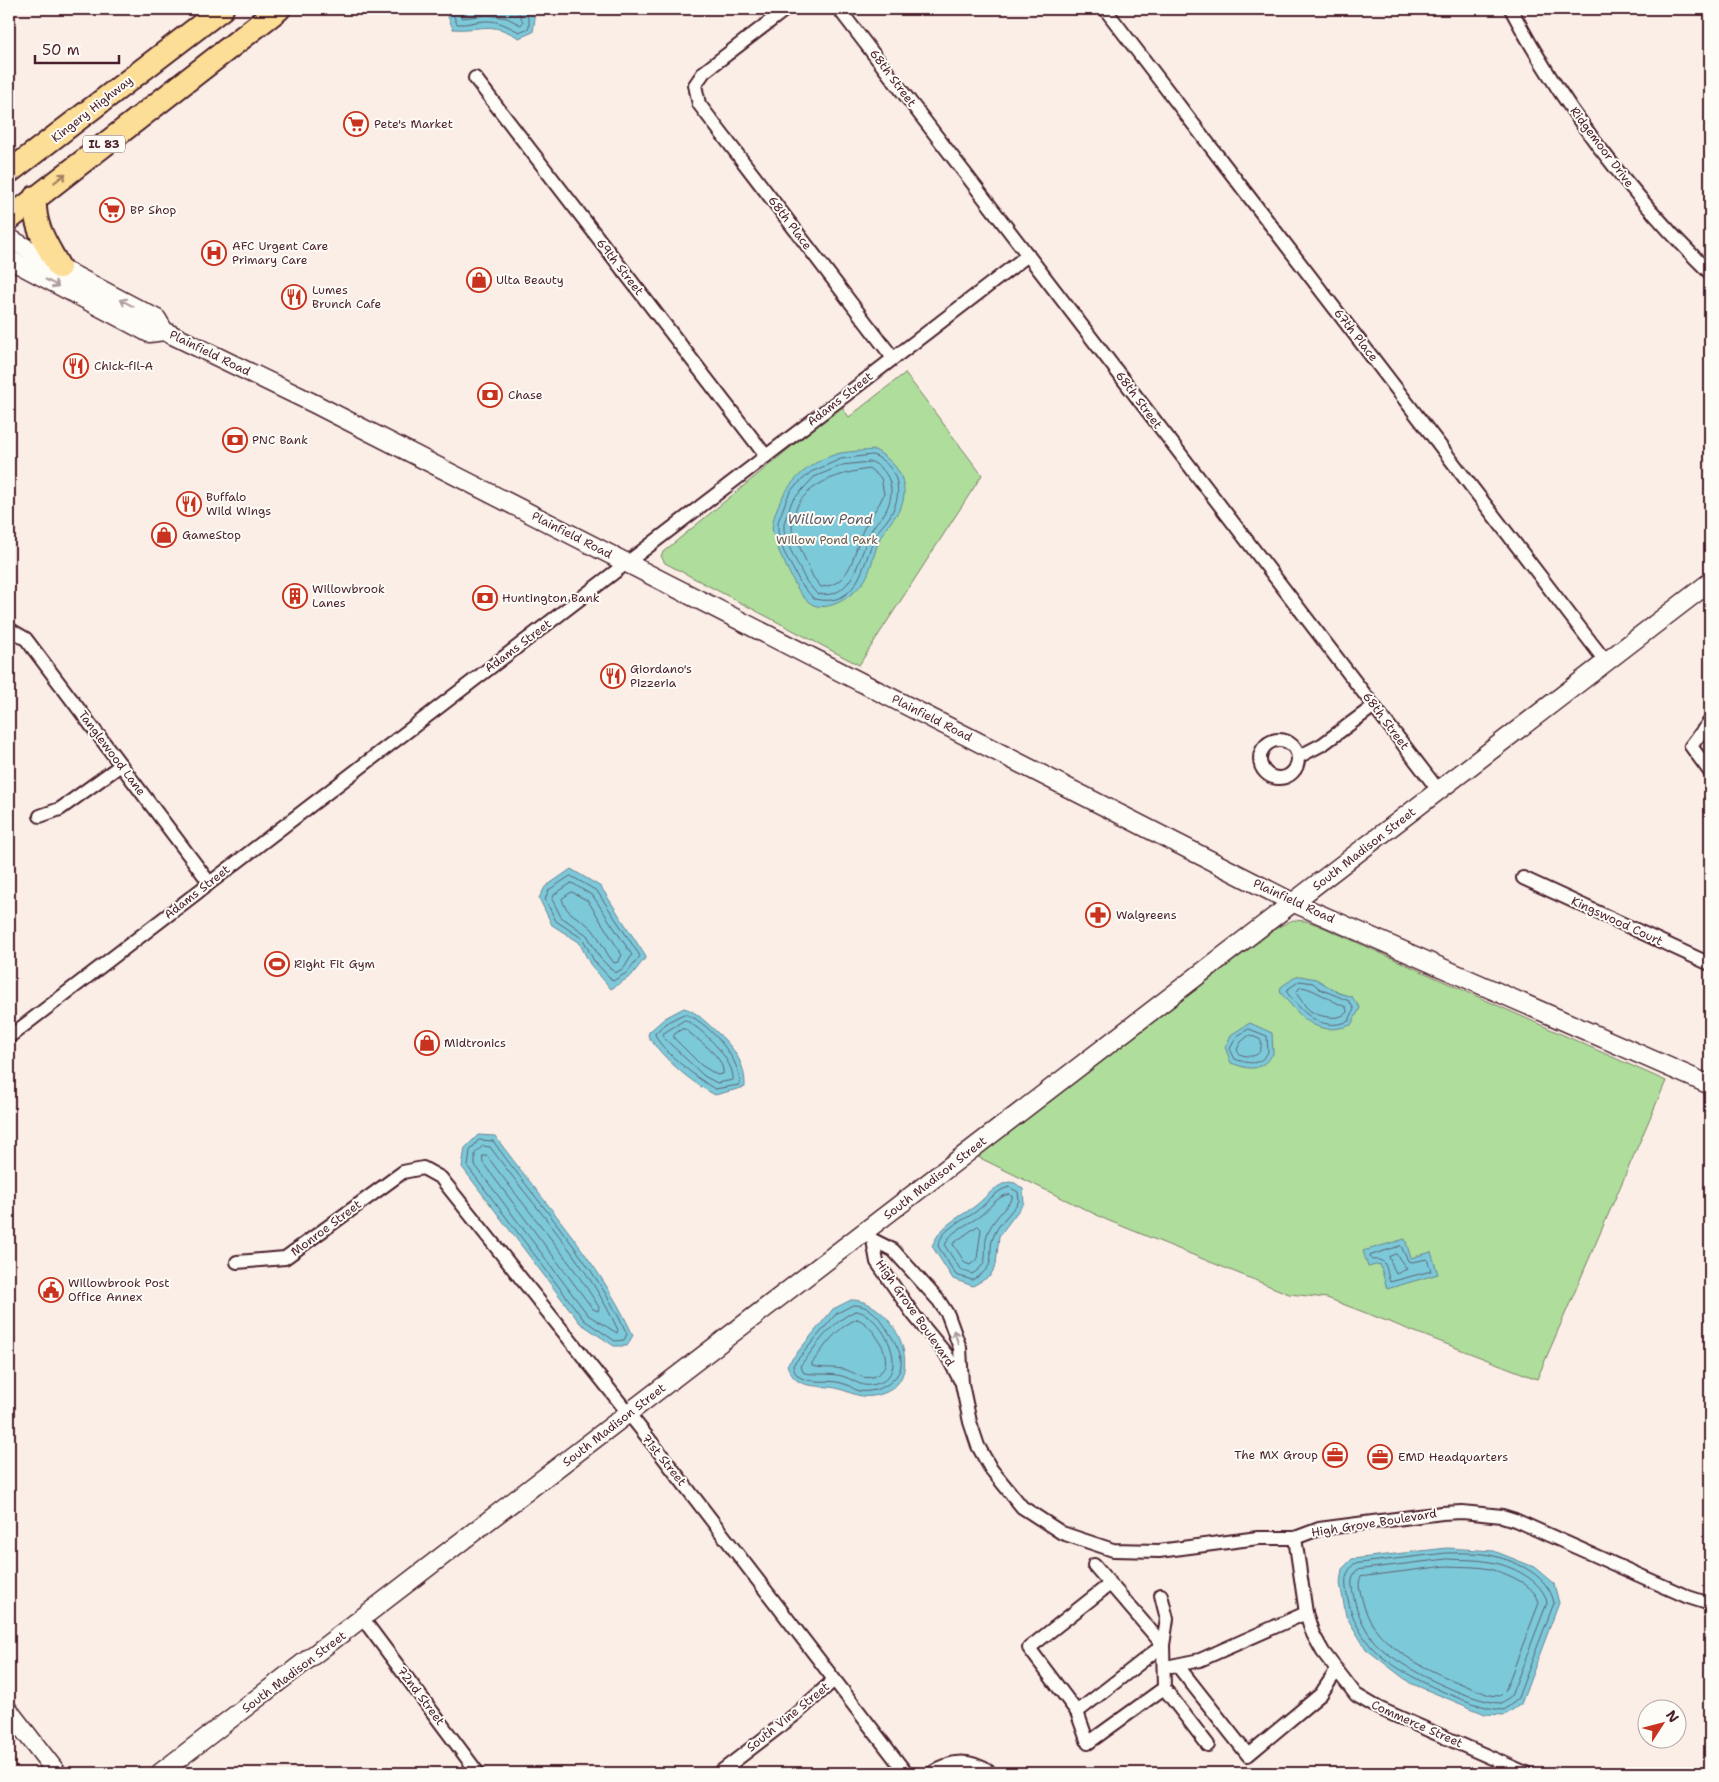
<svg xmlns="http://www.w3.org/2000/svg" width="1719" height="1782" viewBox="0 0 1719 1782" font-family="'Shantell Sans',sans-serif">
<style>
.green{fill:#aedd9c;stroke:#7c7e64}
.water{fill:#7bc9da;stroke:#678594}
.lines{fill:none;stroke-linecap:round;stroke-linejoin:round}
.shore{stroke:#5e6371;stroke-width:1}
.street-casing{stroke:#4a1f2b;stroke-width:16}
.secondary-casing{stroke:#4a1f2b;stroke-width:21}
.highway-casing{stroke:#4a1f2b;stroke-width:26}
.street{stroke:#fdfcf7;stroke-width:12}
.secondary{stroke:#fdfcf7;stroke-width:18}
.highway{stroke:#fcde96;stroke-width:22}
.oneway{stroke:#a37e60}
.oneway2{stroke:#ac999b}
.labels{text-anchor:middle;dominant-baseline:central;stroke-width:4;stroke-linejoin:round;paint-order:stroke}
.shield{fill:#fdfcf7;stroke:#806168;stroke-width:1}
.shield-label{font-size:11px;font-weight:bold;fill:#4a1f2b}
.street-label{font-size:12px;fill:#4a1f2b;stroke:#fdfcf7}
.poi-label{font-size:12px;fill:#4a1f2b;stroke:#fdfcf7;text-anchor:start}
.park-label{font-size:12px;fill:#68584d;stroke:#fdfcf7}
.water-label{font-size:14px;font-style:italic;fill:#5b5a68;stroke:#fdfcf7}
</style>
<rect width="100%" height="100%" fill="#faeee7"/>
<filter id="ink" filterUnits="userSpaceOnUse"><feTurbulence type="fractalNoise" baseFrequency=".02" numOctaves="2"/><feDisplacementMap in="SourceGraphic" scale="10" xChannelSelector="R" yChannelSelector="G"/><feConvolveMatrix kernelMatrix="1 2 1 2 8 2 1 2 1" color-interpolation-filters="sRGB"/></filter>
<g filter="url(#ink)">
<g class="green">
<path d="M905,373L982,475L859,665L665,563L661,556L663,552L841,406L849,417Z"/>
<path d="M1293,920L1306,921L1318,925L1666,1081L1537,1379L1327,1298L1289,1294L1107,1220L978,1157L1274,929Z"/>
</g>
<g class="water">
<path d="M445,9H527L535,18L533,32L519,38C489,20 483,31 453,29Z"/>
<path d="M875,450C892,460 905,473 904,495C903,512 887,524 880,538C875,549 873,562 868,574C861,591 829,616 810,603C799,595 793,580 787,568C782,557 775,545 773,533C771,525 774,518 776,511C787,482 810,460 841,453C852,451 864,451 875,450Z"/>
<path d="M571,869L601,887L646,957L631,976L611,989L590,964L579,942L552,925L539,898L545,887Z"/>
<path d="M1300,976L1316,979L1339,993L1352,997L1360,1008L1351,1025C1314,1038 1301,1016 1280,992L1281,987L1294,978Z"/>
<path d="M684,1008C694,1011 699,1016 707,1023C727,1041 746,1058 745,1087L715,1095C689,1081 665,1060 648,1036L649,1032L665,1018Z"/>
<path d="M1250,1023L1272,1033L1273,1054C1259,1072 1251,1070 1231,1063L1225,1047L1232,1034Z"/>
<path d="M478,1135L495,1136C543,1202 599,1261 633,1335L627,1346H614L580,1323L462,1167L465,1148Z"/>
<path d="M1009,1182L1015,1183L1023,1189L1024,1203L999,1236L996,1265L990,1276L973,1286L953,1279L932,1246C940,1227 954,1220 971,1209C985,1200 992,1186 1009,1182Z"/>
<path d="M1405,1239L1411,1258L1431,1252L1438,1274L1387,1289L1380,1264L1368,1267L1363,1251Z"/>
<path d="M851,1300C896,1299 934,1387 873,1396C857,1399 845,1388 829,1387C807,1385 795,1387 787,1365L833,1309Z"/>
<path d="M1447,1548L1494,1551L1534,1567L1554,1584L1559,1603L1521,1704L1505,1715L1485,1714L1410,1683L1366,1649L1346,1616L1340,1583L1342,1569L1352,1559Z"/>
</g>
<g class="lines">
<g class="shore">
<path d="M451,9L457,24C468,25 475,21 485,21C498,20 509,27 519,32L529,28V20L524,9"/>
<path d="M457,9L462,18L488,15L507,18L521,25L523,22L517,9"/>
<path d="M873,455C899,466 904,493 890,516C886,523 879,528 876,535C862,563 860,609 814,599L801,584L784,552L778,532V522L787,498L793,488L811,472L841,459Z"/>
<path d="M872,462C893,472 896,495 884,514C879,520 873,525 870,533C859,556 854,601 817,594L806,581L790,549L784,531V523L792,501L814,477L843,465Z"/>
<path d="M870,469L881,478L884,494C879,507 870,516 864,528C853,551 853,585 821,587L813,577L792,530C791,487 836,473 870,469Z"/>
<path d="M571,876L597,891L640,956L628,972L613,981L594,961L583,939L556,921L545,899L549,890Z"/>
<path d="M572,883L593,896L632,955L624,968L615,973L600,958L587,935L561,917L552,899L554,895Z"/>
<path d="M572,892L588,901L622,955L618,962L614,963C605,953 601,939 592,929C581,917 566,916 562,899Z"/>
<path d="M1300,981L1313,983L1320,989L1349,1001L1354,1009L1349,1021C1320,1033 1301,1011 1286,991Z"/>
<path d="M1301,987C1314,988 1332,1002 1346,1007L1347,1012C1340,1021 1321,1017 1312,1012C1306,1009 1300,998 1296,993Z"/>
<path d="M684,1014C704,1017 745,1063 739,1085L715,1089C702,1082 656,1047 655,1033L668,1022Z"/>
<path d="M685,1020C702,1028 735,1061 733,1080L717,1083L704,1076L664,1038L663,1034Z"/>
<path d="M682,1029H685C697,1040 725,1056 723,1074L717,1075L701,1065L674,1038V1035Z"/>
<path d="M1249,1029L1267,1036L1268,1052C1260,1066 1249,1064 1235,1059L1230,1049L1236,1037Z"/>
<path d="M1250,1035L1261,1040C1263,1056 1253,1059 1239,1054L1237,1049L1241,1042Z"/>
<path d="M479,1140L493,1141C539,1205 594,1262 627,1334L624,1340L615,1341L584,1320L468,1167L470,1151Z"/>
<path d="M483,1146L490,1147C534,1207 587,1262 618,1330L617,1333L588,1315L475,1165V1154Z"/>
<path d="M483,1156H487C524,1207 566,1253 599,1307L598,1311L593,1309L483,1163Z"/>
<path d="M1009,1187L1018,1192L1019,1201C1012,1212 1000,1222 995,1233C984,1255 1002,1264 972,1280L956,1275L938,1246C942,1228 961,1222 974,1213C987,1204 994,1191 1009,1187Z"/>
<path d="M1009,1194L1012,1196V1199C1005,1209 993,1220 988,1232C981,1250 993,1262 972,1274L960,1269L945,1246C948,1232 967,1225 977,1218C988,1211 995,1197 1009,1194Z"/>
<path d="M978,1226L981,1229L977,1259L970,1265L965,1263L953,1244Z"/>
<path d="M1401,1246L1408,1261L1412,1262L1427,1259L1431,1271L1390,1282C1385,1269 1389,1258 1372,1260L1370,1256Z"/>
<path d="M1396,1254L1407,1269L1396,1274L1389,1257Z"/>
<path d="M853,1305C871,1305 879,1317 888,1331C893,1339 899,1348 901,1358C904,1380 878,1394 859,1391C853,1389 848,1384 841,1383C826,1378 795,1388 793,1365L836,1314Z"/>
<path d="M855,1311C881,1311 917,1379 871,1385C860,1387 853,1379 842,1376C830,1373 816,1375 804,1373L800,1366C816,1346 831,1322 855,1311Z"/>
<path d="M857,1319C871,1322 904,1367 872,1377C861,1380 853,1371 843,1369C833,1367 822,1369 812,1366V1363C825,1346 837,1327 857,1319Z"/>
<path d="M1447,1553C1462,1553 1479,1552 1494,1556C1518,1562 1549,1576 1554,1603L1517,1700L1504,1710C1472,1709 1388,1670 1369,1644C1358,1630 1351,1615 1348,1599C1345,1584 1343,1575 1354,1564Z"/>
<path d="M1447,1559C1461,1560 1476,1559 1490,1562C1511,1565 1544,1581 1547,1603L1511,1696L1502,1703C1471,1703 1393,1665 1373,1640C1364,1627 1357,1613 1354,1598C1352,1588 1349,1578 1357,1570Z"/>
<path d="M1447,1566C1461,1567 1477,1566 1490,1569C1506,1573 1536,1585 1539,1603L1505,1691L1500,1696L1489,1695C1444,1676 1373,1654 1362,1599C1360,1591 1357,1583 1361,1577Z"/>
</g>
<defs>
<g id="street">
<path d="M786,9L704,72L695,85L699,104L893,358"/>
<path d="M839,9L1439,791"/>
<path d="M1105,9L1606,662"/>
<path d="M1511,9C1562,106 1632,196 1710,273"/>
<path d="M475,78L766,456"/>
<path d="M9,629L26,639L209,882"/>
<path d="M1710,721L1691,746L1710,772"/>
<circle cx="1279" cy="759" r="19"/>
<path d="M1298,757L1323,744L1374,706"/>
<path d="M40,816L60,809L121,765"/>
<path d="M1523,878L1710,964"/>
<path d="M9,1037L1028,255"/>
<path d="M873,1240L893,1250L939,1301L948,1315L960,1348L962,1384L970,1422L978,1446L991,1469L1022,1507L1062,1533L1113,1550L1159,1551L1258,1538H1295L1319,1529L1442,1513L1462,1512L1502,1516L1515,1520L1688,1597L1710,1604"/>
<path d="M873,1240L877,1262L913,1314L946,1354L960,1380"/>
<path d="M237,1262L285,1258L403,1172L423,1168L441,1178L660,1453L906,1773"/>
<path d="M1295,1538L1306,1613L1313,1634L1323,1652L1356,1695L1378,1708L1526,1773"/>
<path d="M1094,1565L1163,1645L1077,1712L1029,1648L1110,1584"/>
<path d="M363,1619L478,1773"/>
<path d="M1177,1665L1248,1755L1321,1694L1337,1670"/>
<path d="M1171,1666L1200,1660L1306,1613"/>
<path d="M1164,1688L1208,1745"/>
<path d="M1077,1712L1088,1743L1164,1688L1163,1645L1167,1619L1161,1595"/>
<path d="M719,1773L796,1714L834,1680"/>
<path d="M932,1773C952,1759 971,1759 991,1773"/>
</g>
<g id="secondary">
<path d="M9,238L64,270L157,319L164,331"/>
<path d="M9,259L149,333L164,331L315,404L1294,903L1710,1085"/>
<path d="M9,1711L57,1773"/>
<path d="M160,1773L1710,582"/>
</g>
<g id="highway">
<path d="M9,172L222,9"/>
<path d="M35,197C33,226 46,243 59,267"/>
<path d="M9,219L279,9"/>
</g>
</defs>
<use href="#street" class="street-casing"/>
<use href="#secondary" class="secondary-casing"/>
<use href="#highway" class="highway-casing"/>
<use href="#street" class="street"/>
<use href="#secondary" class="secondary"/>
<use href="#highway" class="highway"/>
</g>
<defs><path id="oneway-shaft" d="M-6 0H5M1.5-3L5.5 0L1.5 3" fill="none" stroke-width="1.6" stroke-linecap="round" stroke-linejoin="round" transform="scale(1.25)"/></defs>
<use class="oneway" href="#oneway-shaft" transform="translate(60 178) rotate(-38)"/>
<g class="oneway2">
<use href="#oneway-shaft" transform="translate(52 283) rotate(28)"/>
<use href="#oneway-shaft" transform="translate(127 303) rotate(-152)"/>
<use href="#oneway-shaft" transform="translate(956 1337) rotate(-110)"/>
</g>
</g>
<defs>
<symbol id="supermarket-ring" viewBox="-11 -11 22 22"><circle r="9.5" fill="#fdfcf7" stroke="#c8321e" stroke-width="1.5"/><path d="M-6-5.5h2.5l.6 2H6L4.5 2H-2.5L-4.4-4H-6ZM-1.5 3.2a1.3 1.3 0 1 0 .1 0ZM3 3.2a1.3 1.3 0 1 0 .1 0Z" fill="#c8321e"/></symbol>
<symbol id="hospital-ring" viewBox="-11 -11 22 22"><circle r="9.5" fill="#fdfcf7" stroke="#c8321e" stroke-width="1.5"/><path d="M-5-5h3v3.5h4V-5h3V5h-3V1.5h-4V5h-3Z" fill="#c8321e"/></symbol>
<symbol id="shop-ring" viewBox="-11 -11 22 22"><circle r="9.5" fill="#fdfcf7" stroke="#c8321e" stroke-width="1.5"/><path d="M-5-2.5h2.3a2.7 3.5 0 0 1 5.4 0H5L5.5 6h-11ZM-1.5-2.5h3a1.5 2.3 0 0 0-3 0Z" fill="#c8321e"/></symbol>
<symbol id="restaurant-ring" viewBox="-11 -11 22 22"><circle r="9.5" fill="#fdfcf7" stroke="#c8321e" stroke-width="1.5"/><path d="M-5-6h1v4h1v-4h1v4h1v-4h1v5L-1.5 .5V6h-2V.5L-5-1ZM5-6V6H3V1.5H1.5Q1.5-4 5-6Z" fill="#c8321e"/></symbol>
<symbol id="bank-ring" viewBox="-11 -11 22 22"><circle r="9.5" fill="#fdfcf7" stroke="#c8321e" stroke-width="1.5"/><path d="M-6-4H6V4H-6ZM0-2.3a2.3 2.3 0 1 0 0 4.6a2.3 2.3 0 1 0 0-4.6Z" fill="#c8321e"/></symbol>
<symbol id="building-ring" viewBox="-11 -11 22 22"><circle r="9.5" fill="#fdfcf7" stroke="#c8321e" stroke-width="1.5"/><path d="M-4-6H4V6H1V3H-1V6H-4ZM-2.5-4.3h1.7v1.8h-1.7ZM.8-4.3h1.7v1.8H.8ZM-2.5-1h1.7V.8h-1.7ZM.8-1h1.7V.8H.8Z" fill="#c8321e"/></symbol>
<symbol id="pharmacy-ring" viewBox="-11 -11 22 22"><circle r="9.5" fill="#fdfcf7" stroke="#c8321e" stroke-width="1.5"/><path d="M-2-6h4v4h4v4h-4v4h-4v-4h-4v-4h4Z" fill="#c8321e"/></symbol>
<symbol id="stadium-ring" viewBox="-11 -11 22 22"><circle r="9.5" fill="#fdfcf7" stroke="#c8321e" stroke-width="1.5"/><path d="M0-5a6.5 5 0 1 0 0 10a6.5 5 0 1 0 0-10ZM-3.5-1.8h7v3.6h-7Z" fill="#c8321e"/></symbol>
<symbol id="civic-ring" viewBox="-11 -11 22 22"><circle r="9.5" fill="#fdfcf7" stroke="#c8321e" stroke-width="1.5"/><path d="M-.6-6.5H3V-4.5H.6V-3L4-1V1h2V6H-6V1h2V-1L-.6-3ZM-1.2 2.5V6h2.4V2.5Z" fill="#c8321e"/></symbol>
<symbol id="office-ring" viewBox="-11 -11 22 22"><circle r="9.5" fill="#fdfcf7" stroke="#c8321e" stroke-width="1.5"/><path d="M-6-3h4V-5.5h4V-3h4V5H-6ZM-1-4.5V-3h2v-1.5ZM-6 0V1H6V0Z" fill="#c8321e"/></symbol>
</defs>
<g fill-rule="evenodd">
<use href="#supermarket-ring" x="342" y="110" width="28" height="28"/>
<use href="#supermarket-ring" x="98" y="196" width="28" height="28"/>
<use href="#hospital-ring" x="200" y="239" width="28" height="28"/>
<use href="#shop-ring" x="465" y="266" width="28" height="28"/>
<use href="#restaurant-ring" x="280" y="283" width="28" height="28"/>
<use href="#restaurant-ring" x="62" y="352" width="28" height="28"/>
<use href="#bank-ring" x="476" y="381" width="28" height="28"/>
<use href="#bank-ring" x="221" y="426" width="28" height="28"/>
<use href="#restaurant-ring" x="175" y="490" width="28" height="28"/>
<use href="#shop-ring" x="150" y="521" width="28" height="28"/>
<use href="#building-ring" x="281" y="582" width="28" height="28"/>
<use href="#bank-ring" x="471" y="584" width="28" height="28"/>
<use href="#restaurant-ring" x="599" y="662" width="28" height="28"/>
<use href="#pharmacy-ring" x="1084" y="901" width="28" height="28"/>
<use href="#stadium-ring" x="263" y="950" width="28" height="28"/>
<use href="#shop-ring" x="413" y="1029" width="28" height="28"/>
<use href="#civic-ring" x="37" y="1276" width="28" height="28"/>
<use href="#office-ring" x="1321" y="1441" width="28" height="28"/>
<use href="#office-ring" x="1366" y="1443" width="28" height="28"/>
</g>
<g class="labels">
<rect class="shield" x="83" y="135.5" width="42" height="17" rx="4"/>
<g class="shield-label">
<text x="104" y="144">IL 83</text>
</g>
<g class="street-label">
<text transform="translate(893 78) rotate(53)">68th Street</text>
<text transform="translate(92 109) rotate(-38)">Kingery Highway</text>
<text transform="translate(1602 147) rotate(53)">Ridgemoor Drive</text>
<text transform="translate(790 223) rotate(53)">68th Place</text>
<text transform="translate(620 267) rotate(52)">69th Street</text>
<text transform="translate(1356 335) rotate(52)">67th Place</text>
<text transform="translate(210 353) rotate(26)">Plainfield Road</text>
<text transform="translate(840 399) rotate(-38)">Adams Street</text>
<text transform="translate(1139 400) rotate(53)">68th Street</text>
<text transform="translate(572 535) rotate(27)">Plainfield Road</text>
<text transform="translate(518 646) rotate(-37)">Adams Street</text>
<text transform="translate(932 718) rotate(27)">Plainfield Road</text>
<text transform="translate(1386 721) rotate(53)">68th Street</text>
<text transform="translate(112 753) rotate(53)">Tanglewood Lane</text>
<text transform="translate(1364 849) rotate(-38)">South Madison Street</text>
<text transform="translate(197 892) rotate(-38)">Adams Street</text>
<text transform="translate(1294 901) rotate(25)">Plainfield Road</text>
<text transform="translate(1617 921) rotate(25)">Kingswood Court</text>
<text transform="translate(935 1178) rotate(-38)">South Madison Street</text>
<text transform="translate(326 1228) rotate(-37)">Monroe Street</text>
<text transform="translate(915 1313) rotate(55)">High Grove Boulevard</text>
<text transform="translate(614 1425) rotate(-38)">South Madison Street</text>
<text transform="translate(664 1460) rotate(51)">71st Street</text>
<text transform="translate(1374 1523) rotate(-9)">High Grove Boulevard</text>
<text transform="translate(294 1672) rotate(-37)">South Madison Street</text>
<text transform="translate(421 1696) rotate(53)">72nd Street</text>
<text transform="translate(788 1717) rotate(-39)">South Vine Street</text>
<text transform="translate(1417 1724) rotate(24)">Commerce Street</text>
</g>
<g class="poi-label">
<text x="374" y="124">Pete's Market</text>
<text x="130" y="210">BP Shop</text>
<text x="232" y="246">AFC Urgent Care<tspan x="232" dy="14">Primary Care</tspan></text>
<text x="496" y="280">Ulta Beauty</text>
<text x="312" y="290">Lumes<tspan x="312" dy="14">Brunch Cafe</tspan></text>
<text x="94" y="366">Chick-fil-A</text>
<text x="508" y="395">Chase</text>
<text x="252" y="440">PNC Bank</text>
<text x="206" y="497">Buffalo<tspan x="206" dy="14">Wild Wings</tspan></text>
<text x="182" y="535">GameStop</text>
<text x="312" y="589">Willowbrook<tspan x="312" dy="14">Lanes</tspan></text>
<text x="502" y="598">Huntington Bank</text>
<text x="630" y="669">Giordano's<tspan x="630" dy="14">Pizzeria</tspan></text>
<text x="1116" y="915">Walgreens</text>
<text x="294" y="964">Right Fit Gym</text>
<text x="444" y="1043">Midtronics</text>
<text x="68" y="1283">Willowbrook Post<tspan x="68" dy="14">Office Annex</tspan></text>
<text x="1318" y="1455" text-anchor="end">The MX Group</text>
<text x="1398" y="1457">EMD Headquarters</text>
</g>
<g class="park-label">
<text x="827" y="540">Willow Pond Park</text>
</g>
<g class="water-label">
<text x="830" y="519">Willow Pond</text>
</g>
</g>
<rect width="1719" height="1782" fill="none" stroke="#fdfcf7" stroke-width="30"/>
<rect x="15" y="15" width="1689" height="1752" fill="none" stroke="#4a1f2b" stroke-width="2" filter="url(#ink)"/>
<g transform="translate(1662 1724) rotate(54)"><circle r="24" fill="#fdfcf7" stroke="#b5a4a5"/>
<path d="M0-4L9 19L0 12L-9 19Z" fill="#c8321e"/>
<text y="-8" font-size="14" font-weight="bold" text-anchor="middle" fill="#4a1f2b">N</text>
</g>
<path d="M35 55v8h84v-8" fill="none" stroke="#4a1f2b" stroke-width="2.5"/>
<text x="42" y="55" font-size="15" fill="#4a1f2b" stroke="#fdfcf7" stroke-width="4" paint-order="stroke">50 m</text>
</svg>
